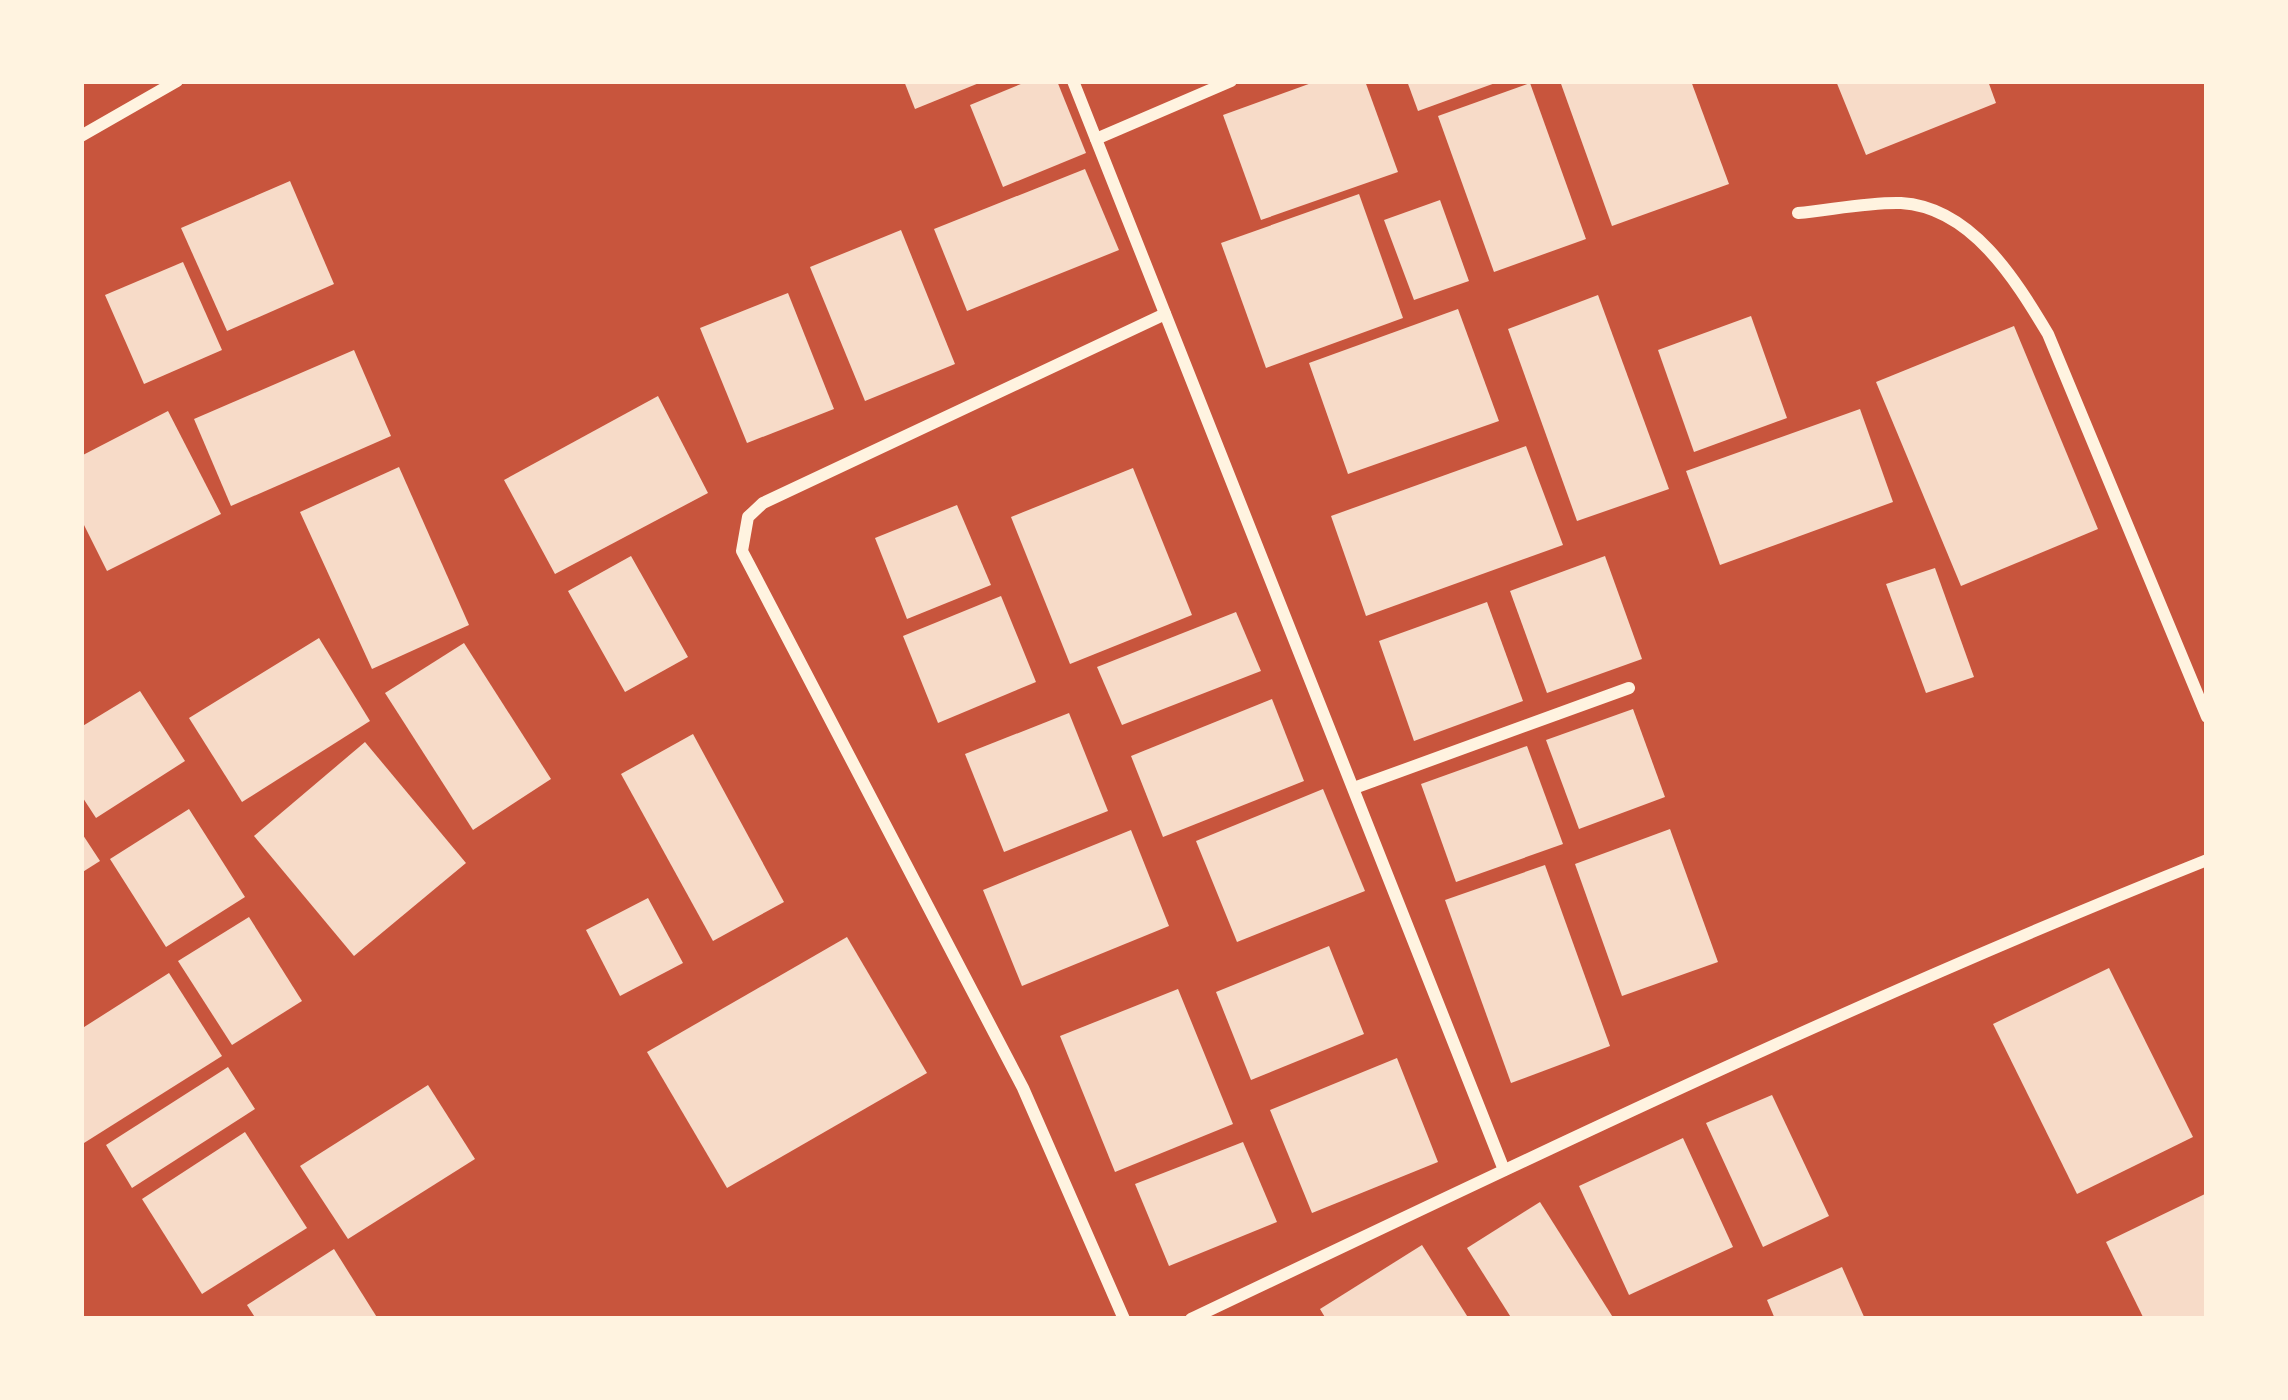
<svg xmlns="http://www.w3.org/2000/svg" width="2288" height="1400" viewBox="0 0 2288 1400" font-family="'Space Grotesk',sans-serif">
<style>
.building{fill:#f7dbc8}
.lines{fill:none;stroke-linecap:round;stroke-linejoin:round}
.minor{stroke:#fff3e0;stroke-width:12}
</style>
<rect width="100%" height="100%" fill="#c8553d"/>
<g class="building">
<path d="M904,81H984L915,109Z"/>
<path d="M1028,81H1057L1086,153L1003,187L970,105Z"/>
<path d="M1317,81H1365L1398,172L1261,220L1223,115Z"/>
<path d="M1407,81H1498V82L1418,111Z"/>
<path d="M1560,81H1691L1729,184L1612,226Z"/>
<path d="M1836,81H1988L1996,103L1866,155Z"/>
<path d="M1530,83L1586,239L1494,272L1438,116Z"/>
<path d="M1085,169L1119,250L967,311L934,229Z"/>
<path d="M290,181L334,284L227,331L181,228Z"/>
<path d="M1359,194L1403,318L1266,368L1221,243Z"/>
<path d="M1440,200L1469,281L1414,300L1384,220Z"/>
<path d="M901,230L955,364L865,401L810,267Z"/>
<path d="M183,262L222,350L144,384L105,295Z"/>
<path d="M788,293L834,409L747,443L700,328Z"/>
<path d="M1598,295L1669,489L1577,521L1508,329Z"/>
<path d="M1458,309L1499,421L1348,474L1309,363Z"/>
<path d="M1751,316L1787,418L1694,452L1658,350Z"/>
<path d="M2014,326L2098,529L1961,586L1876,382Z"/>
<path d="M354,350L391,436L231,506L194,419Z"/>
<path d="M658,396L708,493L555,574L504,480Z"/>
<path d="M1860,409L1893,502L1720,565L1686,471Z"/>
<path d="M168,411L221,514L107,571L81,519V456Z"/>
<path d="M1526,446L1563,545L1366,616L1331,516Z"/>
<path d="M399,467L469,625L372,669L300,512Z"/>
<path d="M1133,468L1192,615L1070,664L1011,517Z"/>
<path d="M957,505L991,585L907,619L875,538Z"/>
<path d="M631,556L688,657L625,692L568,591Z"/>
<path d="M1605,556L1642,659L1547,693L1510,591Z"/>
<path d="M1935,568L1974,677L1926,693L1886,584Z"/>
<path d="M1001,596L1036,682L938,723L903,636Z"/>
<path d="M1487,602L1523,701L1414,741L1379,641Z"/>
<path d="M1236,612L1261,671L1122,725L1097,667Z"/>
<path d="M319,638L370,721L242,802L189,718Z"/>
<path d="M464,643L551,779L473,830L385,693Z"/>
<path d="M140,691L185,761L96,818L81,795V727Z"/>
<path d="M1272,699L1304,781L1163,837L1131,756Z"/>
<path d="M1633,709L1665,797L1579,829L1546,740Z"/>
<path d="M1069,713L1108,811L1004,852L965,754Z"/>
<path d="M693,734L784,902L713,941L621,774Z"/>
<path d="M365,742L466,863L354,956L254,836Z"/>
<path d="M1527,746L1563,844L1456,882L1421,784Z"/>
<path d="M1323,789L1365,891L1237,942L1196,841Z"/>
<path d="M189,809L245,897L166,947L110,859Z"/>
<path d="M1670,829L1718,962L1622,996L1575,864Z"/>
<path d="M1131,830L1169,926L1022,986L983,890Z"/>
<path d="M81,832L100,861L81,873Z"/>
<path d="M1545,865L1610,1046L1511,1083L1445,900Z"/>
<path d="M648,898L683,963L620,996L586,930Z"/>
<path d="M249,917L302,1001L232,1045L178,961Z"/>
<path d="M847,937L927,1073L727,1188L647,1052Z"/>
<path d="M1329,946L1364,1034L1251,1080L1216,992Z"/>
<path d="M2109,968L2193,1137L2077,1194L1993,1024Z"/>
<path d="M169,973L222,1056L84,1143L81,1137V1029Z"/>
<path d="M1178,989L1233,1124L1115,1172L1060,1036Z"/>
<path d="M1397,1058L1438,1162L1312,1213L1270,1110Z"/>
<path d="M228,1067L255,1109L132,1188L106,1145Z"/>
<path d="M428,1085L475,1159L348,1239L300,1166Z"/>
<path d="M1772,1095L1829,1216L1763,1247L1706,1123Z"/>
<path d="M245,1132L307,1228L202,1294L142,1199Z"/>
<path d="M1683,1138L1733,1247L1629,1295L1579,1186Z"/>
<path d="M1243,1142L1277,1222L1169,1266L1135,1184Z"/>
<path d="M2207,1193V1319H2144L2106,1242Z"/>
<path d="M1540,1202L1614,1319H1512L1467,1248Z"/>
<path d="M1422,1245L1469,1319H1326L1320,1309Z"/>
<path d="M334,1249L378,1319H256L247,1305Z"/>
<path d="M1842,1267L1865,1319H1775L1767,1300Z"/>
</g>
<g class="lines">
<g class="minor">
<path d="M1073,81L1504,1170"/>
<path d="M81,136L177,81"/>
<path d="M1096,139L1231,81"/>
<path d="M1798,213C1831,210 1868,202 1901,203C1971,207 2015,279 2048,334L2207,717"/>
<path d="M1354,788L1629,688"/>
<path d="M1124,1319L1023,1088L742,551L748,517L763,503L1165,314"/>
<path d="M1191,1319C1527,1159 1861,998 2207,860"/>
</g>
</g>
<rect width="2288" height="1400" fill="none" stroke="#fff3e0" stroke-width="168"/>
</svg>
